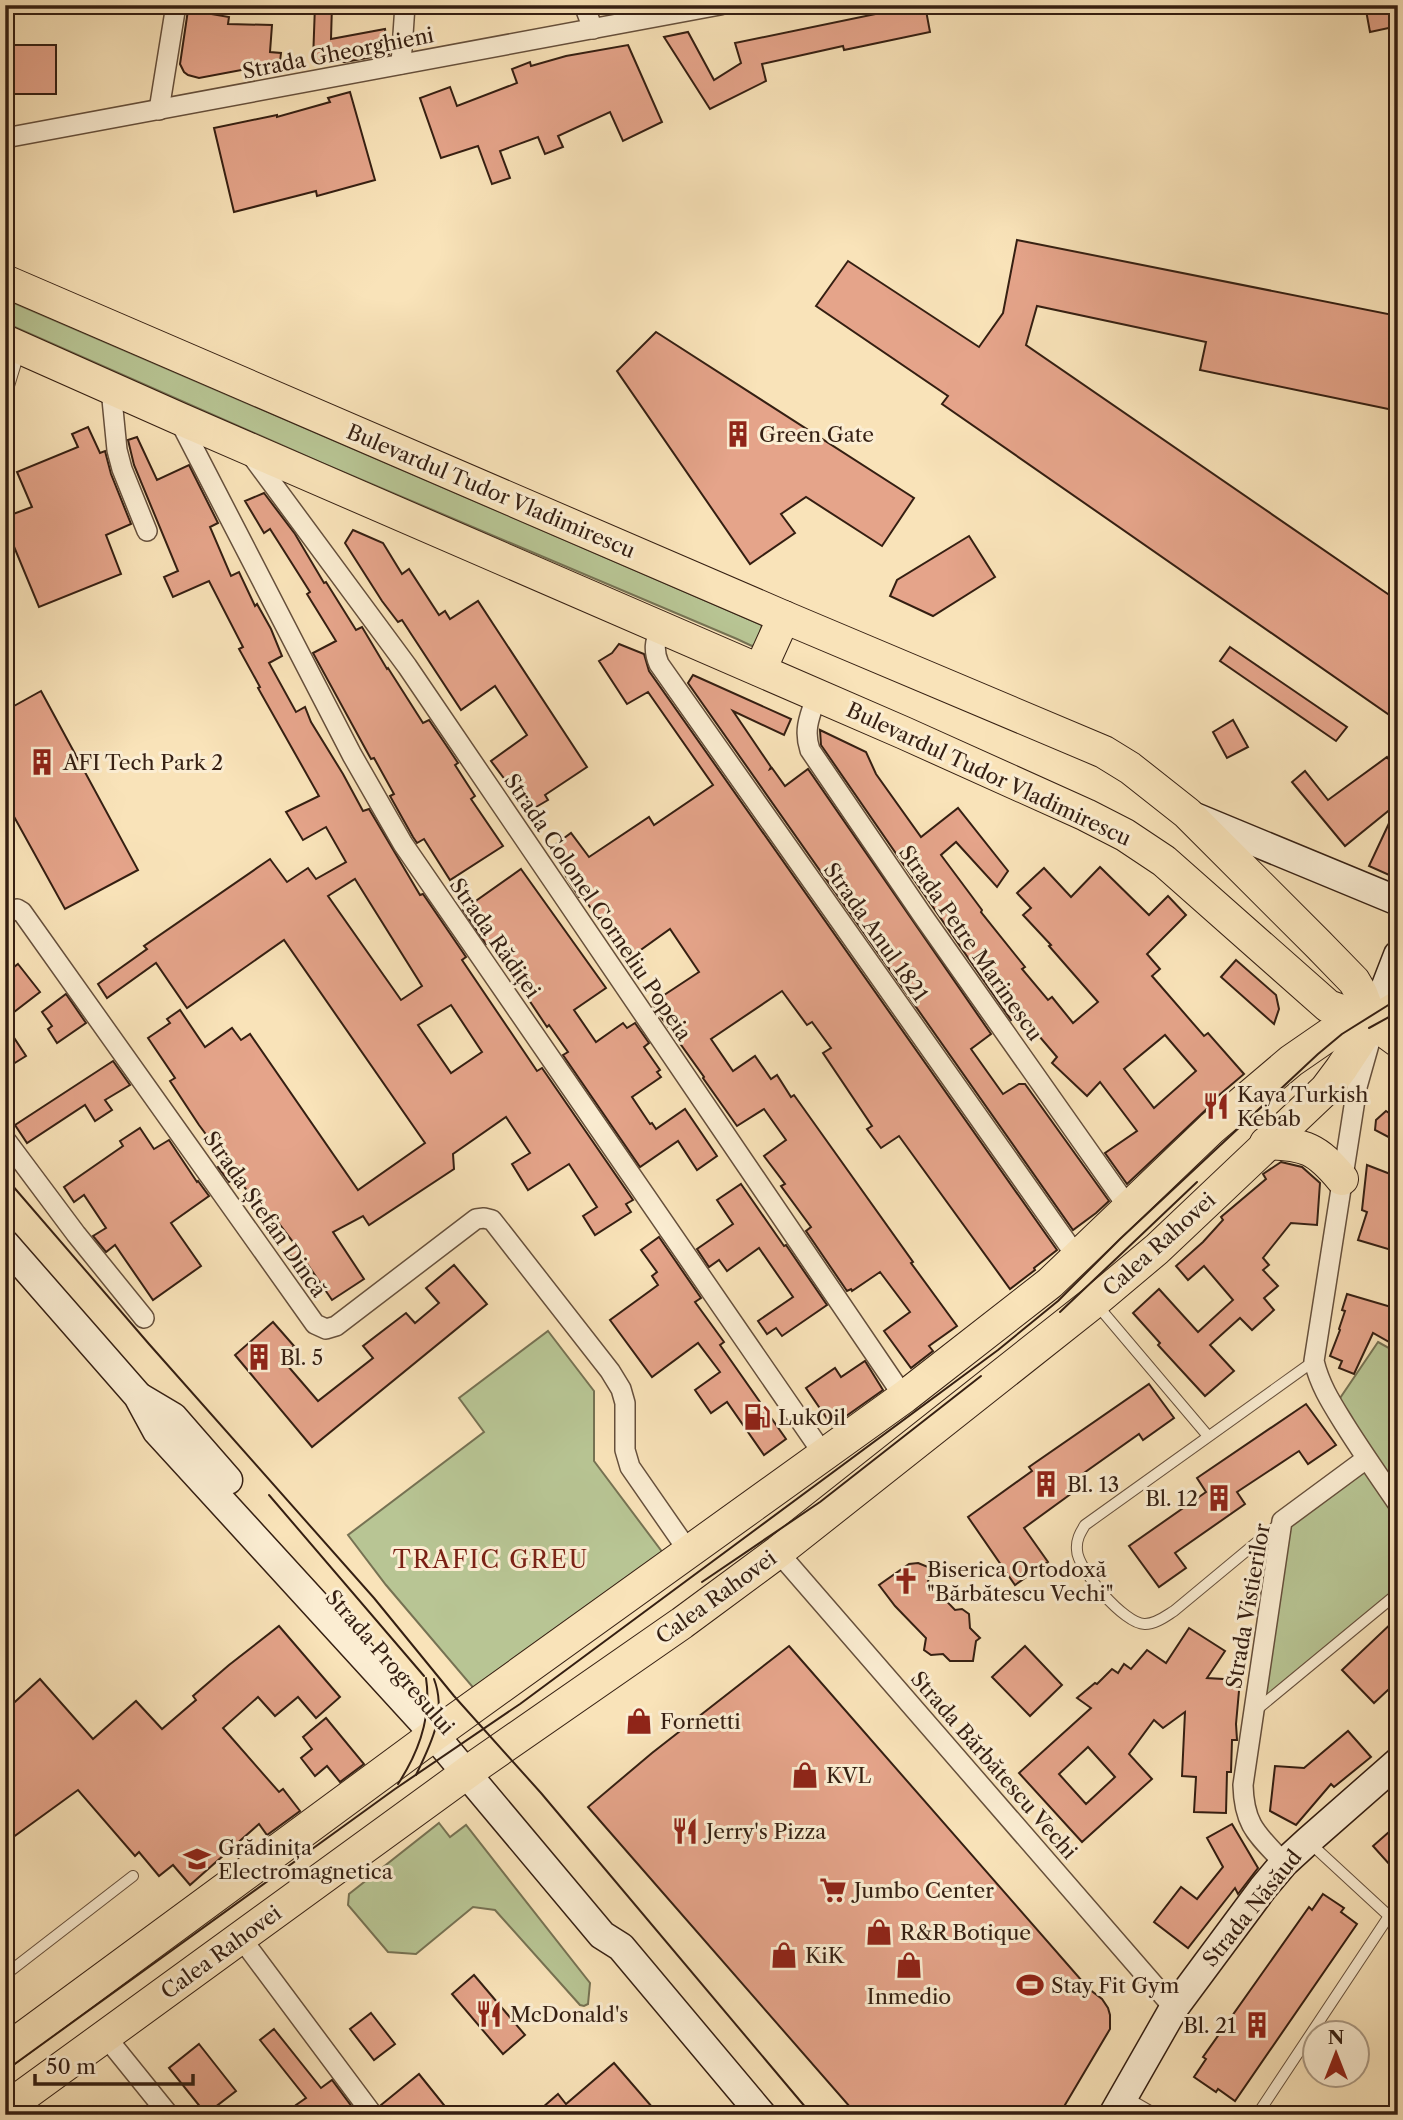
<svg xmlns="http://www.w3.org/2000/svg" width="1403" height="2120" viewBox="0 0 1403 2120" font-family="'Libre Caslon Text',serif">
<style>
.green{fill:#b8c594;stroke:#767253;stroke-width:2}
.building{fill:#e5a48a;stroke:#351f12;stroke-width:2;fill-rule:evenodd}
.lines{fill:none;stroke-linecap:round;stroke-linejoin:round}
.lane-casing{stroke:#66503c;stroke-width:12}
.street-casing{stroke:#66503c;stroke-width:22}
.secondary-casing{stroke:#351f12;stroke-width:31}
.primary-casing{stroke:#351f12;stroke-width:34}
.lane{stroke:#fbedd2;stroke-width:10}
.street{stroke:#fbedd2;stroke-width:19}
.secondary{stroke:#fbedd2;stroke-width:28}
.primary{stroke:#f9e3b9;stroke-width:32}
.tram{stroke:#351f12;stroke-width:2}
.labels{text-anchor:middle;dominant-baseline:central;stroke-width:6;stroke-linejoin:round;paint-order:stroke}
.street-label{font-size:21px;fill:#351f12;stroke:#fbedd2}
.poi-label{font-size:21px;fill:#351f12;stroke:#fbedd2;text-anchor:start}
.quarter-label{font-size:24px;letter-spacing:2px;fill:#7a1f14;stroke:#fbedd2}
</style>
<rect width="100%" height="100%" fill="#f9e3b9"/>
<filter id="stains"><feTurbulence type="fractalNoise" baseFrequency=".00286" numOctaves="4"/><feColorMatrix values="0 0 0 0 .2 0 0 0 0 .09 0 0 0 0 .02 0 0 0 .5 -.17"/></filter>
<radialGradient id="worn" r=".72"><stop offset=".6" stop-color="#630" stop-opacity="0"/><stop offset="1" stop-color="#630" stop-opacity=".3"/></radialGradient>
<g class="green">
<path d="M5,299L762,625L757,643L752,646L737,639L322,463L10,325L5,323Z"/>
<path d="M548,1331L594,1391V1461L663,1553L476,1691L386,1585L348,1535L484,1432L459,1398Z"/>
<path d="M1378,1342L1398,1353V1593L1252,1714L1282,1521L1366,1459L1334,1407Z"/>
<path d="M439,1823L450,1837L466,1825L590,1983L588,2004L584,2006L580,2005L495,1910L473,1907L416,1954L388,1952L348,1905L349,1894Z"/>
</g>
<g class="building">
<path d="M315,5H332L331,39L385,29L389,54L345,62L313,61Z"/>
<path d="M919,5H925L930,32L844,50L843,46L762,64L766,81L710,109L664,37L688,32L714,80L741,63L735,43Z"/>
<path d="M1365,5H1398V26L1370,32Z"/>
<path d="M188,10L229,17L228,24L272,25L270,52L281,53L279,71L251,76L252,68L199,78L188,75L184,72L180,64Z"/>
<path d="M10,45H56V94H11Z"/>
<path d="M628,45L662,122L623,141L610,112L558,136L563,147L545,154L538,137L500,151L510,178L492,184L478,146L441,158L420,98L450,87L457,106L517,83L512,69L530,62L531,66L566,56Z"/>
<path d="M350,92L375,180L317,196L316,191L234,212L214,128L277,115V117L330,102L328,98Z"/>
<path d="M1017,240L1398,316V411L1200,370L1206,342L1037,306L1026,345L1398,601V721L942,404L948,396L816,306L848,261L979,347L1003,313Z"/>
<path d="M656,332L914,498L882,546L806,497L781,514L795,533L750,564L617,371Z"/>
<path d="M88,427L100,453L105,451L111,474L131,524L106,535L121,574L39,607L5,525V517L32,507L17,472L78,447L72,434Z"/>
<path d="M137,437L157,480L189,465L218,523L210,527L231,576L239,572L255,606L257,604L271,629L282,656L269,663L296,712L305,707L311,722L343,774L363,811L369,809L420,895L423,894L466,957L462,960L537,1071L542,1068L633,1200L626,1204L631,1212L595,1235L583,1216L597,1207L569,1164L528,1190L512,1164L530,1153L506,1117L453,1154L454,1169L369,1225L363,1216L333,1232L364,1279L332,1300L308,1265L302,1270L288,1252L296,1246L277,1221L272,1225L237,1177L229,1182L218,1167L224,1163L225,1160L199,1125L170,1081L175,1078L148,1038L170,1023L167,1019L180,1010L205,1047L232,1028L241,1040L250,1034L358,1190L425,1143L284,940L187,1008L156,963L107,998L98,984L147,949L144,946L270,859L287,882L308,868L316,879L346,862L326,827L303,840L286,812L319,796L258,688L260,687L239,649L243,647L209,581L173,597L164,577L178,571L134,465L128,440ZM355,879L422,986L401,1000L328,896ZM451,1005L482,1052L451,1073L418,1025Z"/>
<path d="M264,493L295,534L324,583L326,582L356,630L362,627L387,669L388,668L423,723L429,720L446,745L458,763L455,765L475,796L471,799L503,846L450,880L424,839L417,843L413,837L390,796L394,794L374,758L371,759L313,653L336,641L307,594L310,592L279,543L270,529L264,533L245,501Z"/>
<path d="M353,530L383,543L402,574L409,569L439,615L445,611L450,619L478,601L587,767L545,795L548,800L531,810L521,795L518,797L491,761L527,735L495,686L461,710L402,620L398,622L382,601L345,543Z"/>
<path d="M969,536L995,577L933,616L890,596L897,580Z"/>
<path d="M619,644L644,654L649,671L1057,1250L1034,1268L1035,1270L1010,1289L899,1136L881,1148L867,1129L872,1126L823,1053L831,1048L812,1022L807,1025L782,991L711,1039L733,1071L755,1056L771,1079L777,1075L791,1097L794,1095L913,1262L911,1263L957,1326L929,1346L933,1351L911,1368L884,1331L910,1312L880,1272L852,1291L851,1289L847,1291L806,1231L811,1227L781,1186L785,1184L764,1156L786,1140L764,1109L737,1126L703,1078L704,1077L656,1010L652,1003L699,972L670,929L628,959L582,896L579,897L564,873L569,870L552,847L571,833L589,857L649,817L654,825L713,785L648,692L627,704L599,661L612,653Z"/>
<path d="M1230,647L1347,727L1336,741L1220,661Z"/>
<path d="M693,675L791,719L784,735L733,711L771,767L770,769L772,768L785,786L808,769L991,1034L971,1049L1003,1094L1019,1084H1025L1109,1201L1096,1213L1073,1230L688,683Z"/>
<path d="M41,691L138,870L65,909L12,813L5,816V711Z"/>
<path d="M1233,720L1248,747L1227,758L1213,732Z"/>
<path d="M820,730L866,752L876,774L921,837L958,808L1008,871L997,887L956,842L941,855L982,910L981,912L1025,967L1022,969L1048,1000L1052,997L1073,1023L1098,1002L1049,946L1051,945L1023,915L1031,908L1017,893L1044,868L1071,897L1100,867L1149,915L1168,896L1186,915L1147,954L1160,969L1152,976L1204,1036L1208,1033L1244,1074L1211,1102L1212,1104L1127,1184L1105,1153L1137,1131L1100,1082L1087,1096L1052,1063L1057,1057L1022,1016L1020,1018L1018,1015L1011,1020L821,745ZM1165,1035L1196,1071L1154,1108L1124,1069Z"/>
<path d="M1387,757L1398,772V803L1345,846L1292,782L1305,771L1328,800Z"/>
<path d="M1398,804V879L1369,866Z"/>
<path d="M521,869L606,988L574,1010L596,1042L623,1023L627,1028L635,1023L649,1043L644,1047L660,1070L657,1072L661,1077L632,1097L650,1124L652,1123L656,1129L685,1109L717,1156L697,1170L678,1141L640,1167L563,1055L568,1052L549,1025L547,1027L509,970L489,942L486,944L463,910Z"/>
<path d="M1236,960L1276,995L1279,1009L1274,1024L1221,977Z"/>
<path d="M18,964L40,992L5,1019V974Z"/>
<path d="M66,994L86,1023L57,1043L48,1029L52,1026L42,1012Z"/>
<path d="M5,1024L26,1056L5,1069Z"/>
<path d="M113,1061L130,1085L105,1100L112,1110L95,1121L85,1105L27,1143L15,1125Z"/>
<path d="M1386,1111L1398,1119V1142L1375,1130L1376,1120Z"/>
<path d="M140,1128L154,1149L169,1140L197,1182L198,1181L209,1196L171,1223L201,1266L153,1300L115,1245L106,1252L93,1236L106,1228L84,1195L74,1202L64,1187L123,1146L120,1141Z"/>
<path d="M1281,1162L1302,1167L1320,1183L1317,1225L1291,1223L1263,1258L1269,1265L1263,1270L1278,1286L1264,1298L1274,1310L1252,1330L1240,1318L1210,1345L1234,1371L1205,1396L1158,1345L1160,1343L1133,1313L1159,1289L1198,1332L1233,1300L1204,1266L1188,1280L1176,1266L1203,1242L1223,1220L1221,1217L1266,1179L1263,1174Z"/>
<path d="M1367,1165L1398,1177V1252L1358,1240L1367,1212L1362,1210Z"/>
<path d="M741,1184L784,1246L786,1245L827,1305L782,1336L776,1328L767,1334L758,1321L793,1297L759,1248L727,1271L719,1260L709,1267L697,1249L733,1224L717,1200Z"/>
<path d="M659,1237L701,1298L695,1302L724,1342L720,1345L786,1439L764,1455L727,1402L711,1413L695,1390L720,1372L698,1343L652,1377L610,1320L658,1285L652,1276L657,1272L641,1250Z"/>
<path d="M454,1265L487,1304L312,1447L235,1355L273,1322L294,1346L281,1358L318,1401L373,1358L363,1346L406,1313L415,1323L439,1303L426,1288Z"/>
<path d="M1347,1294L1398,1309V1347L1373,1333L1354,1374L1339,1368L1342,1361L1330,1356L1340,1330L1339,1329L1345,1311L1342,1310Z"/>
<path d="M865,1361L883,1390L832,1426L806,1388L835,1368L841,1377Z"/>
<path d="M1149,1384L1174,1418L1143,1440L1139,1434L1074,1480L1079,1488L1024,1528L1048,1562L1015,1585L968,1517L1032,1471L1029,1467Z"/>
<path d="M1306,1404L1336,1445L1308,1464L1299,1451L1237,1492L1245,1504L1175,1553L1186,1568L1159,1587L1129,1546L1206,1492L1197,1478Z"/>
<path d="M918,1563L928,1567L930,1571L928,1582L955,1610L962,1609L969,1614L970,1628L980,1638L976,1641L973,1661H950L943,1654L931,1655L924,1650L926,1638L895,1606L879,1585L909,1564Z"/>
<path d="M1398,1617V1697L1389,1689L1374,1703L1342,1670Z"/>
<path d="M279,1626L340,1697L316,1718L298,1697L275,1716L258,1697L223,1728L279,1792L283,1789L300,1811L267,1835L259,1824L190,1885L173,1865L159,1876L139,1852L135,1856L78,1790L5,1843V1711L40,1679L93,1739L136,1701L162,1729L196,1700L193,1696L229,1665Z"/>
<path d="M1189,1628L1225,1651L1207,1678L1240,1680L1236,1724L1237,1740H1232L1231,1772H1227L1226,1813L1194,1812L1196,1777L1182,1776L1185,1712L1163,1728L1154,1720L1129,1754L1152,1779L1082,1842L1019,1773L1091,1708L1077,1698L1095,1683L1097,1684L1112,1669L1118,1673L1124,1664L1131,1669L1147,1650L1166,1663ZM1088,1747L1115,1777L1086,1804L1059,1774Z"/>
<path d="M789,1646L1089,1989L1102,1999L1108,2008L1110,2015V2029L1059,2115H857L588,1807L652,1753Z"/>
<path d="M1025,1646L1062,1685L1030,1716L992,1677Z"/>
<path d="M326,1718L364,1764L340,1782L327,1766L315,1776L301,1758L312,1749L303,1737Z"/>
<path d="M1348,1731L1371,1757L1334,1787L1331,1784L1296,1825L1270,1811L1275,1766L1304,1768Z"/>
<path d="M1232,1824L1258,1868L1238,1894L1235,1888L1188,1948L1154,1922L1181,1887L1197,1899L1223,1867L1207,1838Z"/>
<path d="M1398,1824V1874L1373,1846Z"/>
<path d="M1323,1894L1344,1908L1341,1912L1357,1924L1235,2101L1218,2089L1216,2092L1194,2077L1206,2059L1203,2057L1309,1907L1312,1910Z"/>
<path d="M474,1975L525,2035L503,2054L452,1994Z"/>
<path d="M371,2013L395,2044L374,2060L350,2029Z"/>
<path d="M274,2029L321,2088L332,2080L358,2115H303L296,2105L306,2098L260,2040Z"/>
<path d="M199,2044L236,2091L206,2114L169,2068Z"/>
<path d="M614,2063L659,2115H534L558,2094L566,2104Z"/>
<path d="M419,2074L452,2115H385L381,2105Z"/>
</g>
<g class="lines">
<defs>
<g id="lane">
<path d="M5,399L19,353"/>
<path d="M1097,1305L1208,1436"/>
<path d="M1280,1523L1174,1611C1166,1616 1156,1624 1145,1624C1125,1625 1077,1569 1077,1550C1076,1540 1080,1533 1085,1525L1314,1361"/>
<path d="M1255,1711L1398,1593"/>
<path d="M1311,1844L1389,1916"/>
<path d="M5,1975L133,1876"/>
<path d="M1124,2096L1157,2115"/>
<path d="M1257,2115L1389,1916L1398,1907"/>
</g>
<g id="street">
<path d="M584,5L593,29"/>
<path d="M401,64L405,5"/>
<path d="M159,110L176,5"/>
<path d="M5,138L720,5"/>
<path d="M111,389L117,450L122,469L147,531"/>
<path d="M178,418L352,755L403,844L824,1455"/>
<path d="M249,452L407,666L904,1397"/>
<path d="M660,628C655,642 653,650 659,664L1077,1257"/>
<path d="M817,695C810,715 803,730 810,750L923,916L1128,1207"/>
<path d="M5,914L17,909L22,912L315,1324L326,1329L336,1326L476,1219L484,1218L492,1220L610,1371L621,1389L625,1403V1450L630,1467L689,1552"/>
<path d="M1370,1041L1357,1087L1314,1361C1320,1386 1332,1404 1345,1425C1362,1452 1380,1478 1398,1504"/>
<path d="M5,1139L76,1234L144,1318"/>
<path d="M778,1552L1174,2008"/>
<path d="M1284,1863C1258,1835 1244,1826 1243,1785L1282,1521L1366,1459"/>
<path d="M241,1938L373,2115"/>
<path d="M106,2037L169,2115"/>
</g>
<g id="secondary">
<path d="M1190,815L1398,901"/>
<path d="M1372,1022L1398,955"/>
<path d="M5,1244L138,1396L157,1431L425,1724L602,1935L621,1947L762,2115"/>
<path d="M141,1398L173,1417L228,1480"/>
<path d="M1113,2115L1174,2008L1263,1888L1284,1863L1308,1841L1398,1762"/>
</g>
<g id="primary">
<path d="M5,281L784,617L1104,752L1130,768L1187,813L1319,945L1354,981L1361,993L1372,1022"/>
<path d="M5,341L178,418L904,733L1086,815L1125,835L1164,861L1328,1006L1372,1022L1398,1041"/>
<path d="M760,670L784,617"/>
<path d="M1266,1143C1306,1144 1317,1149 1342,1179"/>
<path d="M5,2051L434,1735L904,1397L1050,1283L1212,1128L1291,1061L1333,1032L1350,1025L1372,1022L1398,1007"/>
<path d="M5,2109L479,1764L682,1623L778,1552L1094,1302L1157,1249L1326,1089L1341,1069L1372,1022"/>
</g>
</defs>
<use href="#lane" class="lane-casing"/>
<use href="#street" class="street-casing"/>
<use href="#secondary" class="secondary-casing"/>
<use href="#primary" class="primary-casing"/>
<use href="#lane" class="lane"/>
<use href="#street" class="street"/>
<use href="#secondary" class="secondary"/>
<use href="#primary" class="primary"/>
<g class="tram">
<path d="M1369,1028L1398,1012"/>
<path d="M5,1177L149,1344L374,1598L454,1696L541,1793L812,2115"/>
<path d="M1060,1312L1197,1182"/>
<path d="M269,1495L424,1676"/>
<path d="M702,1582L820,1502L981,1376"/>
<path d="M416,1775C431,1744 447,1713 434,1679"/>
<path d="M398,1784C419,1752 432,1717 426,1678"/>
<path d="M5,2071L395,1789L520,1704L998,1350L1058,1301L1120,1239L1318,1054L1342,1034L1398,999"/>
</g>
</g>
<defs>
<symbol id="building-bare" viewBox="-9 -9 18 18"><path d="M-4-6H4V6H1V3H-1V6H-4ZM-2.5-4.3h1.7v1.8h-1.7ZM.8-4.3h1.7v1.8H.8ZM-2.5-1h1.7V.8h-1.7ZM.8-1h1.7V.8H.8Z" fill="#8f2418" stroke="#fbedd2" stroke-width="2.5" paint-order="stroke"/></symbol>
<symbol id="restaurant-bare" viewBox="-9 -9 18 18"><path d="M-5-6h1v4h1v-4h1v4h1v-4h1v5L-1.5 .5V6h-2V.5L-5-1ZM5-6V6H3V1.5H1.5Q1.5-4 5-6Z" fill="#8f2418" stroke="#fbedd2" stroke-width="2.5" paint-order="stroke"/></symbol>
<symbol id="fuel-bare" viewBox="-9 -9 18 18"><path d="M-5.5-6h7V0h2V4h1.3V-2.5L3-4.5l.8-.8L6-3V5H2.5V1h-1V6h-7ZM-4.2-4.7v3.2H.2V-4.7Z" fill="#8f2418" stroke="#fbedd2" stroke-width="2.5" paint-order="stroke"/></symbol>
<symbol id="church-bare" viewBox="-9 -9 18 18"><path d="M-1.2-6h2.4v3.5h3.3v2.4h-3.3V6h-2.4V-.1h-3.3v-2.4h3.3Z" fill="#8f2418" stroke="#fbedd2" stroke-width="2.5" paint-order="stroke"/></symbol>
<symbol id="shop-bare" viewBox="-9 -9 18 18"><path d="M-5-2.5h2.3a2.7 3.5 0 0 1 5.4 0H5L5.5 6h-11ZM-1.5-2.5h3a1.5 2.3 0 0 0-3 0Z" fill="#8f2418" stroke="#fbedd2" stroke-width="2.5" paint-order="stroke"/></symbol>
<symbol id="school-bare" viewBox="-9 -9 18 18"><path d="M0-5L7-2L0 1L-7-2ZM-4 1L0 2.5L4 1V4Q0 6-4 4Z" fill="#8f2418" stroke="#fbedd2" stroke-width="2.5" paint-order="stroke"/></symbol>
<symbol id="supermarket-bare" viewBox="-9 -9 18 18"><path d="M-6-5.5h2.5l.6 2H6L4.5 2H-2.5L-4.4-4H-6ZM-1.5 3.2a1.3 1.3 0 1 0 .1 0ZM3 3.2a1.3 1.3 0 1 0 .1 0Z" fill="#8f2418" stroke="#fbedd2" stroke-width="2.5" paint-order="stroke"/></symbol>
<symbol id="stadium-bare" viewBox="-9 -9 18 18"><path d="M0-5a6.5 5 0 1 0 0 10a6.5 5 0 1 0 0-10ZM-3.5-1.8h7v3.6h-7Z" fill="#8f2418" stroke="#fbedd2" stroke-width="2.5" paint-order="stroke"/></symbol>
</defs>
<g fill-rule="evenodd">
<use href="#building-bare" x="719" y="415" width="38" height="38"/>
<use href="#building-bare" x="23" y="743" width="38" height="38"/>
<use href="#restaurant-bare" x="1197" y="1087" width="38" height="38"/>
<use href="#building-bare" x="240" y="1338" width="38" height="38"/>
<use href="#fuel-bare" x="738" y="1398" width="38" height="38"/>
<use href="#building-bare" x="1027" y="1465" width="38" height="38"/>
<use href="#building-bare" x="1200" y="1479" width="38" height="38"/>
<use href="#church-bare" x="887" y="1562" width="38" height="38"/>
<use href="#shop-bare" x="620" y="1702" width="38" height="38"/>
<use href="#shop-bare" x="786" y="1756" width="38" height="38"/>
<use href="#restaurant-bare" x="666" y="1812" width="38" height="38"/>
<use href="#school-bare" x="178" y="1840" width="38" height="38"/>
<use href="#supermarket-bare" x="814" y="1871" width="38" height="38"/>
<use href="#shop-bare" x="860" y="1913" width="38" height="38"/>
<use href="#shop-bare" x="765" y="1936" width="38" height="38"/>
<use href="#shop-bare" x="890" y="1946" width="38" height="38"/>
<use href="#stadium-bare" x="1011" y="1966" width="38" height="38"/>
<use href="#restaurant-bare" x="470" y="1995" width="38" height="38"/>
<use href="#building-bare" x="1238" y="2006" width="38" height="38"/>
</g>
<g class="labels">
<g class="street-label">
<text transform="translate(338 53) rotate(-11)">Strada Gheorghieni</text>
<text transform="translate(491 491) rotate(23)">Bulevardul Tudor Vladimirescu</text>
<text transform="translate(989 774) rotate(25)">Bulevardul Tudor Vladimirescu</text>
<text transform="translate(598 907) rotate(56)">Strada Colonel Corneliu Popeia</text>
<text transform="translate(876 932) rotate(55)">Strada Anul 1821</text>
<text transform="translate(495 938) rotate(55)">Strada Rădiței</text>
<text transform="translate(971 943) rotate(55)">Strada Petre Marinescu</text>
<text transform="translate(265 1214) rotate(55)">Strada Ștefan Dincă</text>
<text transform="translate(1159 1244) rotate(-42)">Calea Rahovei</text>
<text transform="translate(716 1597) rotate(-36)">Calea Rahovei</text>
<text transform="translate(1248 1606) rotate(-80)">Strada Vistierilor</text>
<text transform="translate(390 1662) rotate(49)">Strada Progresului</text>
<text transform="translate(994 1765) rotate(49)">Strada Bărbătescu Vechi</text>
<text transform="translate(1252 1908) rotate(-51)">Strada Năsăud</text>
<text transform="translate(221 1952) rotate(-36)">Calea Rahovei</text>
</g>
<g class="poi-label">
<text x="759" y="434">Green Gate</text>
<text x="63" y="762">AFI Tech Park 2</text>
<text x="1237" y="1094">Kaya Turkish<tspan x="1237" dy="24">Kebab</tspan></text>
<text x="280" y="1357">Bl. 5</text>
<text x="778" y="1417">LukOil</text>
<text x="1067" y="1484">Bl. 13</text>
<text x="1198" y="1498" text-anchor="end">Bl. 12</text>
<text x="927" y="1569">Biserica Ortodoxă<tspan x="927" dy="24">"Bărbătescu Vechi"</tspan></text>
<text x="660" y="1721">Fornetti</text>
<text x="826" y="1775">KVL</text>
<text x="706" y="1831">Jerry's Pizza</text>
<text x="218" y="1847">Grădinița<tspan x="218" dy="24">Electromagnetica</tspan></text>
<text x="854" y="1890">Jumbo Center</text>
<text x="900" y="1932">R&amp;R Botique</text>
<text x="805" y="1955">KiK</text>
<text x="1051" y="1985">Stay Fit Gym</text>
<text x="909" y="1996" text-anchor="middle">Inmedio</text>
<text x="510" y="2014">McDonald's</text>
<text x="1236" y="2025" text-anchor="end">Bl. 21</text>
</g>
<g class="quarter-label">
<text x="491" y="1559">TRAFIC GREU</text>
</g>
</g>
<rect width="1403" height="2120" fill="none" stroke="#f9e3b9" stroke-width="28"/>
<rect x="7" y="7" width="1389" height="2106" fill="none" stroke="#351f12" stroke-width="3.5"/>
<rect x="14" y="14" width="1375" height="2092" fill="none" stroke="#351f12" stroke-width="2"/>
<g transform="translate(1336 2054)"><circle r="33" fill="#fbedd2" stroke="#ac9b85" stroke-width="2"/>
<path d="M0-5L12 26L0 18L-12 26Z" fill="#8f2418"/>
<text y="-10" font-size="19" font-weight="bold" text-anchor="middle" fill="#351f12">N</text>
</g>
<path d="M35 2074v10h158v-10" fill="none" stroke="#351f12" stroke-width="3.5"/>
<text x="46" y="2074" font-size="21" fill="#351f12" stroke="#fbedd2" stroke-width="5" paint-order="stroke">50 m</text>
<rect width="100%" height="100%" filter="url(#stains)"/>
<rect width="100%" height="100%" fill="url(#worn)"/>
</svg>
